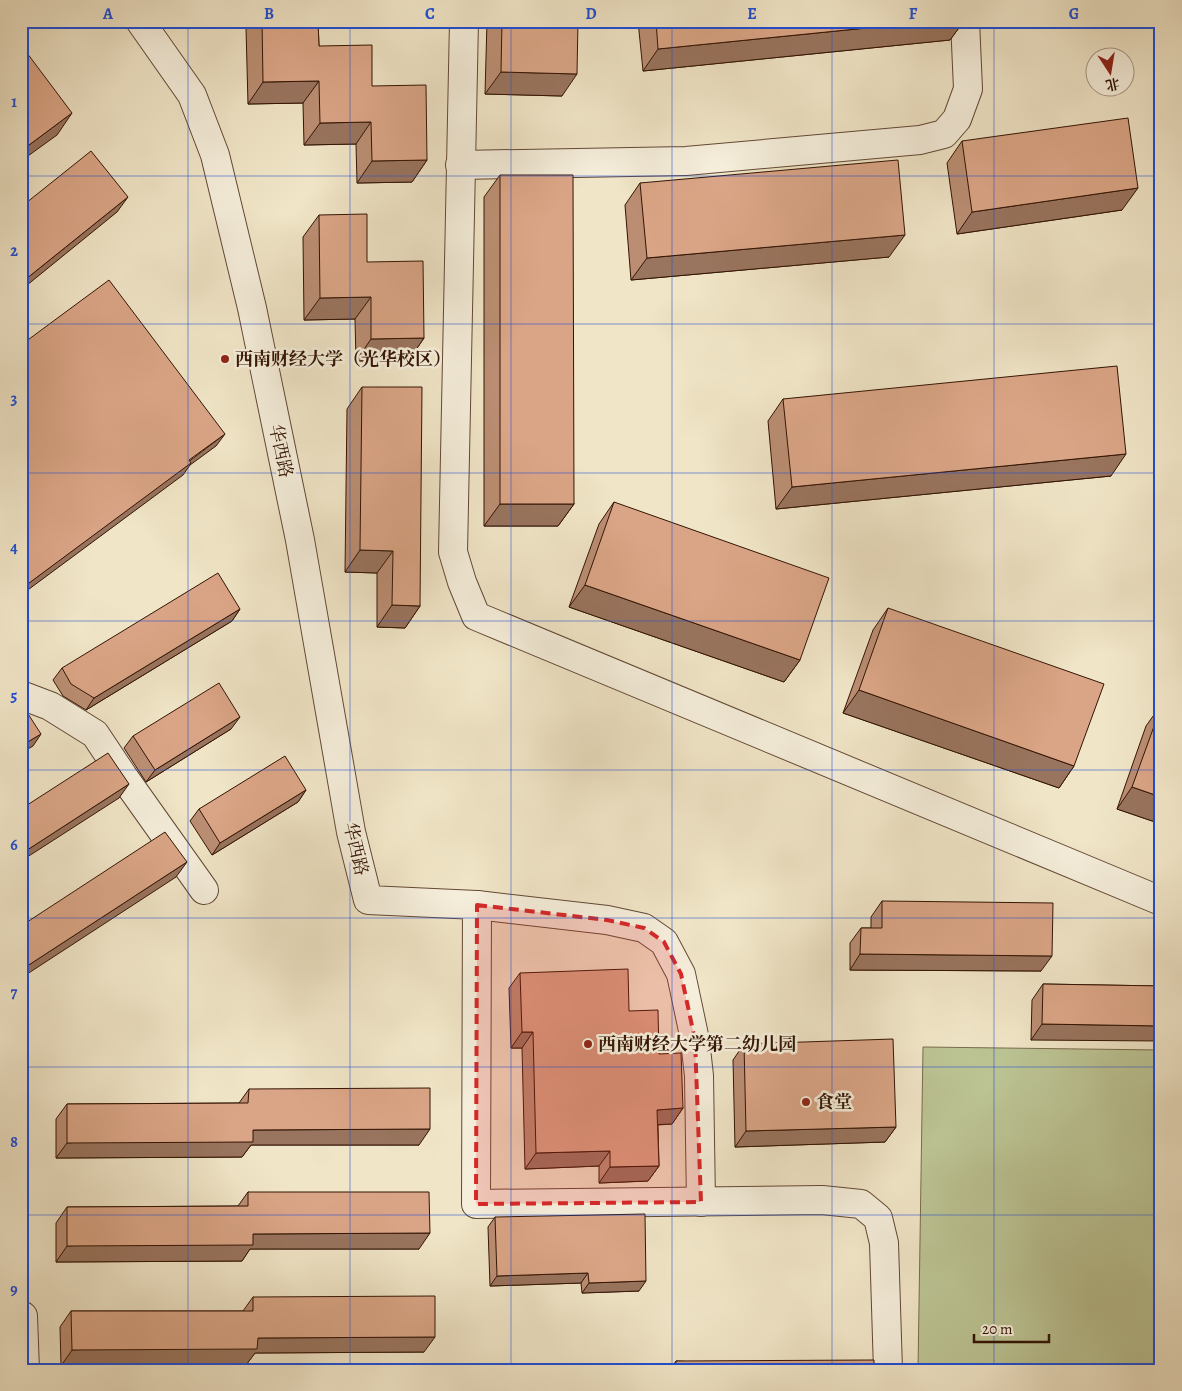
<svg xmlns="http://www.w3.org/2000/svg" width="1182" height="1391" viewBox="0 0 1182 1391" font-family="Alegreya,'Noto Serif SC',serif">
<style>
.green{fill:#bcc494;stroke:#786c4c}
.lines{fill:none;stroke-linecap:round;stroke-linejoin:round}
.minor-casing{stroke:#624835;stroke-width:30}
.minor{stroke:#f5eedb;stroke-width:28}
.wall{fill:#bb8e73;stroke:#331404}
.shaded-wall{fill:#99745e;stroke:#331404}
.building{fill:#daa586;stroke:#331404}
.marked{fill:#d62828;fill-opacity:0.2;stroke:#d62828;stroke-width:4;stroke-dasharray:10 6;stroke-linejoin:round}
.grid{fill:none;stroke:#1d4ed8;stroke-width:1;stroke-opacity:0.55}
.poi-dot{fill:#8f2418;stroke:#f5eedb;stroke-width:2}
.labels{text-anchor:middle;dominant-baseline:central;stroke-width:5;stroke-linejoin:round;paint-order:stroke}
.poi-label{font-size:18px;font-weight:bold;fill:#331404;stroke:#f5eedb;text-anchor:start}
.street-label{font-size:18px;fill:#331404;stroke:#f5eedb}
.neatline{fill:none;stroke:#1d4ed8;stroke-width:2}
.grid-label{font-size:16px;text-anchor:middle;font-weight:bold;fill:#1d4ed8}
</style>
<rect width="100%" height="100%" fill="#f0e5c7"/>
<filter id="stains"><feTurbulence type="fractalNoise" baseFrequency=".004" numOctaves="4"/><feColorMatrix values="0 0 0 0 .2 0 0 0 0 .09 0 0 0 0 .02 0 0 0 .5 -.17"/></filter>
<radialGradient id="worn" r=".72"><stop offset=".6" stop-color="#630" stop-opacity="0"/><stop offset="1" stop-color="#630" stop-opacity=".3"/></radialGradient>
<path class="green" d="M923,1047L1161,1050V1370H918Z"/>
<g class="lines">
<defs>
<g id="minor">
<path d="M140,21L192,95L215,155L252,308L300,540L351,832L368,900L477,905L476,1204L822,1200L861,1204L878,1218L884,1243L888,1370"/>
<path d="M464,21L453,552L462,582L476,616L1161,901"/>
<path d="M460,165L686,161L920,140L944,134L957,119L968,89L965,21"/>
<path d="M21,695L50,706L95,734L123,776L204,890"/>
<path d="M477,905L607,920L644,928L664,942L681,974L695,1040L699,1076L701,1202"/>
<path d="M21,1316H23L25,1370"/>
</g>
</defs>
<use href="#minor" class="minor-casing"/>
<use href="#minor" class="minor"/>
</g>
<g class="wall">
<path d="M251,21H318L319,46L372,86L427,160L412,182L357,183L356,144L304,145L303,103L248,104L246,28Z"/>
<path d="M358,21H416L412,27H358Z"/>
<path d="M487,21H578L562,96L485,94Z"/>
<path d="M638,21H964L950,40L643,71Z"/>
<path d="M962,141L1122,210L957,234L947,163Z"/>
<path d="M500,175L574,504L558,526H484V197Z"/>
<path d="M640,183L889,257L631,280L625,205Z"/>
<path d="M319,215L367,262L424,338L409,360L356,361L355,319L304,320L303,237Z"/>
<path d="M362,387L420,606L405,628L377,627V573L345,572L347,409Z"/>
<path d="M783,399L1111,476L776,509L768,421Z"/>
<path d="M614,502L800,660L784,682L569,607L599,524Z"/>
<path d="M888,608L1074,766L1059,788L843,713L873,630Z"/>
<path d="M240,609L232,621L86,710L63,696L53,680L62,668Z"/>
<path d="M1161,705V824L1117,809L1146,726Z"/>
<path d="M231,729L146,782L124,748L133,736Z"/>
<path d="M306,790L298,802L212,855L190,821L199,809Z"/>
<path d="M882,901L1041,971L850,970V943L861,928H871V917Z"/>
<path d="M520,973L629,1011L659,1054L683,1108L672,1124L658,1125L659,1166L648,1181L599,1183V1166L525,1169L522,1048H511L509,988Z"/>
<path d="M1043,984L1161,986L1031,1040L1032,1000Z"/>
<path d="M744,1044L896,1127L885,1142L735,1147L733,1060Z"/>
<path d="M249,1089L419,1145H251L242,1157L56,1158V1119L67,1104L239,1103Z"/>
<path d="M248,1192L419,1249H250L242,1261L56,1262V1223L67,1207L238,1206Z"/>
<path d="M495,1217L639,1291L582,1293L581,1283L490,1286L488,1227Z"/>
<path d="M253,1297L424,1352L255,1353L246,1365L61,1366L60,1327L71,1311H243Z"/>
<path d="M676,1361L874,1370H670Z"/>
</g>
<g class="shaded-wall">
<path d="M362,21H416L412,27H358Z"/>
<path d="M936,21H964L950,40L643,71L658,49Z"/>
<path d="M501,72L577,74L562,96L485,94Z"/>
<path d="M319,81L303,103L248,104L263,82Z"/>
<path d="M72,113L57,135L21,161V151Z"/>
<path d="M371,122L356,144L304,145L320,123Z"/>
<path d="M427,160L412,182L357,183L372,161Z"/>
<path d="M1138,188L1122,210L957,234L972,212Z"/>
<path d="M128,197L117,212L21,290V283Z"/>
<path d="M905,235L889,257L631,280L647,258Z"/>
<path d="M371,297L355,319L304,320L320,298Z"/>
<path d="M424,338L409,360L356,361L371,339Z"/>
<path d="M225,434L216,446L190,465L183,475L21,595V589Z"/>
<path d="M1126,454L1111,476L776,509L792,487Z"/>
<path d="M500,504H574L558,526H484Z"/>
<path d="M360,550L393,551L377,573L345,572Z"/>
<path d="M585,585L800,660L784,682L569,607Z"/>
<path d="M392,605L420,606L405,628L377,627Z"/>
<path d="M240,609L232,621L86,710L94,698Z"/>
<path d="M859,690L1074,766L1059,788L843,713Z"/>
<path d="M240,717L231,729L146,782L155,770Z"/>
<path d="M41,734L33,746L21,753V746Z"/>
<path d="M129,784L119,798L21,861V854Z"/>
<path d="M1132,787L1161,797V824L1117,809Z"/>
<path d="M306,790L298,802L212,855L220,843Z"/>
<path d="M187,862L176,877L21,978V970Z"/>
<path d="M860,954L1052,956L1041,971L850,970Z"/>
<path d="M1042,1024L1161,1026V1041L1031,1040Z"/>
<path d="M522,1032H533L522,1048H511Z"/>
<path d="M683,1108L672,1124L646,1125L657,1110Z"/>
<path d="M896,1127L885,1142L735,1147L746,1131Z"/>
<path d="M430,1129L419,1145H251L242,1157L56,1158L67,1143L253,1130Z"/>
<path d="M610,1151L599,1166L525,1169L536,1153Z"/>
<path d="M659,1166L648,1181L599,1183L610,1167Z"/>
<path d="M430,1233L419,1249H250L242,1261L56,1262L67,1246L253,1234Z"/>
<path d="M588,1273L581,1283L490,1286L497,1276Z"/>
<path d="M646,1281L639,1291L582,1293L589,1283Z"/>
<path d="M435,1337L424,1352L255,1353L246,1365L61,1366L72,1350L258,1338Z"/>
</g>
<g class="building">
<path d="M262,21H318L319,46L372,45V86L426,85L427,160L372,161L371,122L320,123L319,81L263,82Z"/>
<path d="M502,21H578L577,74L501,72Z"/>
<path d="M656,21H936L658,49Z"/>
<path d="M21,45L72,113L21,151Z"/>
<path d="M1128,118L1138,188L972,212L962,141Z"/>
<path d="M91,151L128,197L21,283V207Z"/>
<path d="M898,160L905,235L647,258L640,183Z"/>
<path d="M500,175H573L574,504H500Z"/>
<path d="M367,214V262L423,261L424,338L371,339V297L320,298L319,215Z"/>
<path d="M109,280L225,434L189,460L191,463L21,589V345Z"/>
<path d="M1117,366L1126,454L792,487L783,399Z"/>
<path d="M362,387H422L420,606L392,605L393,551L360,550Z"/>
<path d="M614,502L829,578L800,660L585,585Z"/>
<path d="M218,573L240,609L94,698L71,684L62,668Z"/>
<path d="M888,608L1104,684L1074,766L859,690Z"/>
<path d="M219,683L240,717L155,770L133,736Z"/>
<path d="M21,703L41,734L21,746Z"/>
<path d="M1161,707V797L1132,787Z"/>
<path d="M108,753L129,784L21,854V809Z"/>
<path d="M285,756L306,790L220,843L199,809Z"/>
<path d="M165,832L187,862L21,970V926Z"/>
<path d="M882,901L1053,903L1052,956L860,954L861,928H882Z"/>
<path d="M628,969L629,1011L658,1010L659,1054L681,1053L683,1108L657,1110L659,1166L610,1167V1151L536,1153L533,1032H522L520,973Z"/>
<path d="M1043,984L1161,986V1026L1042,1024Z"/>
<path d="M893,1039L896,1127L746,1131L744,1044Z"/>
<path d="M430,1088V1129L253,1130V1142L67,1143V1104L248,1103L249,1089Z"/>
<path d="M248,1192H429L430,1233L253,1234V1245L67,1246V1207L248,1206Z"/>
<path d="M645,1214L646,1281L589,1283L588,1273L497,1276L495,1217Z"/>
<path d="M435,1296V1337L258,1338L257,1349L72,1350L71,1311H253V1297Z"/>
<path d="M874,1360V1370H676V1361Z"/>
</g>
<path class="marked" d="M477,905L607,920L644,928L664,942L681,974L695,1040L701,1202L476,1204Z"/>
<path class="grid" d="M188,21V1370M350,21V1370M511,21V1370M672,21V1370M832,21V1370M994,21V1370M21,176H1161M21,324H1161M21,473H1161M21,621H1161M21,770H1161M21,918H1161M21,1067H1161M21,1215H1161"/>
<g class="poi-dot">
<circle cx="225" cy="359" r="5"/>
<circle cx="588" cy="1044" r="5"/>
<circle cx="806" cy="1102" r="5"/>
</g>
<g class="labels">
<g class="poi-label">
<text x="235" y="359">西南财经大学（光华校区）</text>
<text x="598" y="1044">西南财经大学第二幼儿园</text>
<text x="816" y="1102">食堂</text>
</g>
<g class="street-label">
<text transform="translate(281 451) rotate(78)">华西路</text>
<text transform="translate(356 849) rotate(77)">华西路</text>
</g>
</g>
<rect width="1182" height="1391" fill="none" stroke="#f0e5c7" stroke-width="55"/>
<g transform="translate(1110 72) rotate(168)"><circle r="24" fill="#f5eedb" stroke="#a79785"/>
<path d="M0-4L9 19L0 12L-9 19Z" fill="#8f2418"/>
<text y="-8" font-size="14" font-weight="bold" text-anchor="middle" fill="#331404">北</text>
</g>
<path d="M974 1334v8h75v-8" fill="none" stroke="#331404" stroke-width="2.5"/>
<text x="982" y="1334" font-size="15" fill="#331404" stroke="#f5eedb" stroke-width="4" paint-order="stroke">20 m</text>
<rect x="28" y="28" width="1126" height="1336" class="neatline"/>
<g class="grid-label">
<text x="108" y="19">A</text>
<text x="269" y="19">B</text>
<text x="430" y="19">C</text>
<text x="591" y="19">D</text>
<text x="752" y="19">E</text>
<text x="913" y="19">F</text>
<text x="1074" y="19">G</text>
<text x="14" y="107">1</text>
<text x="14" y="256">2</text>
<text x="14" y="404">3</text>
<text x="14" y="553">4</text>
<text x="14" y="701">5</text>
<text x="14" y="850">6</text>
<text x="14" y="998">7</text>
<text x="14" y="1147">8</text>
<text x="14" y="1295">9</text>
</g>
<rect width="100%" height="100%" filter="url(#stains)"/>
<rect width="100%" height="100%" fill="url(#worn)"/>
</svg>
